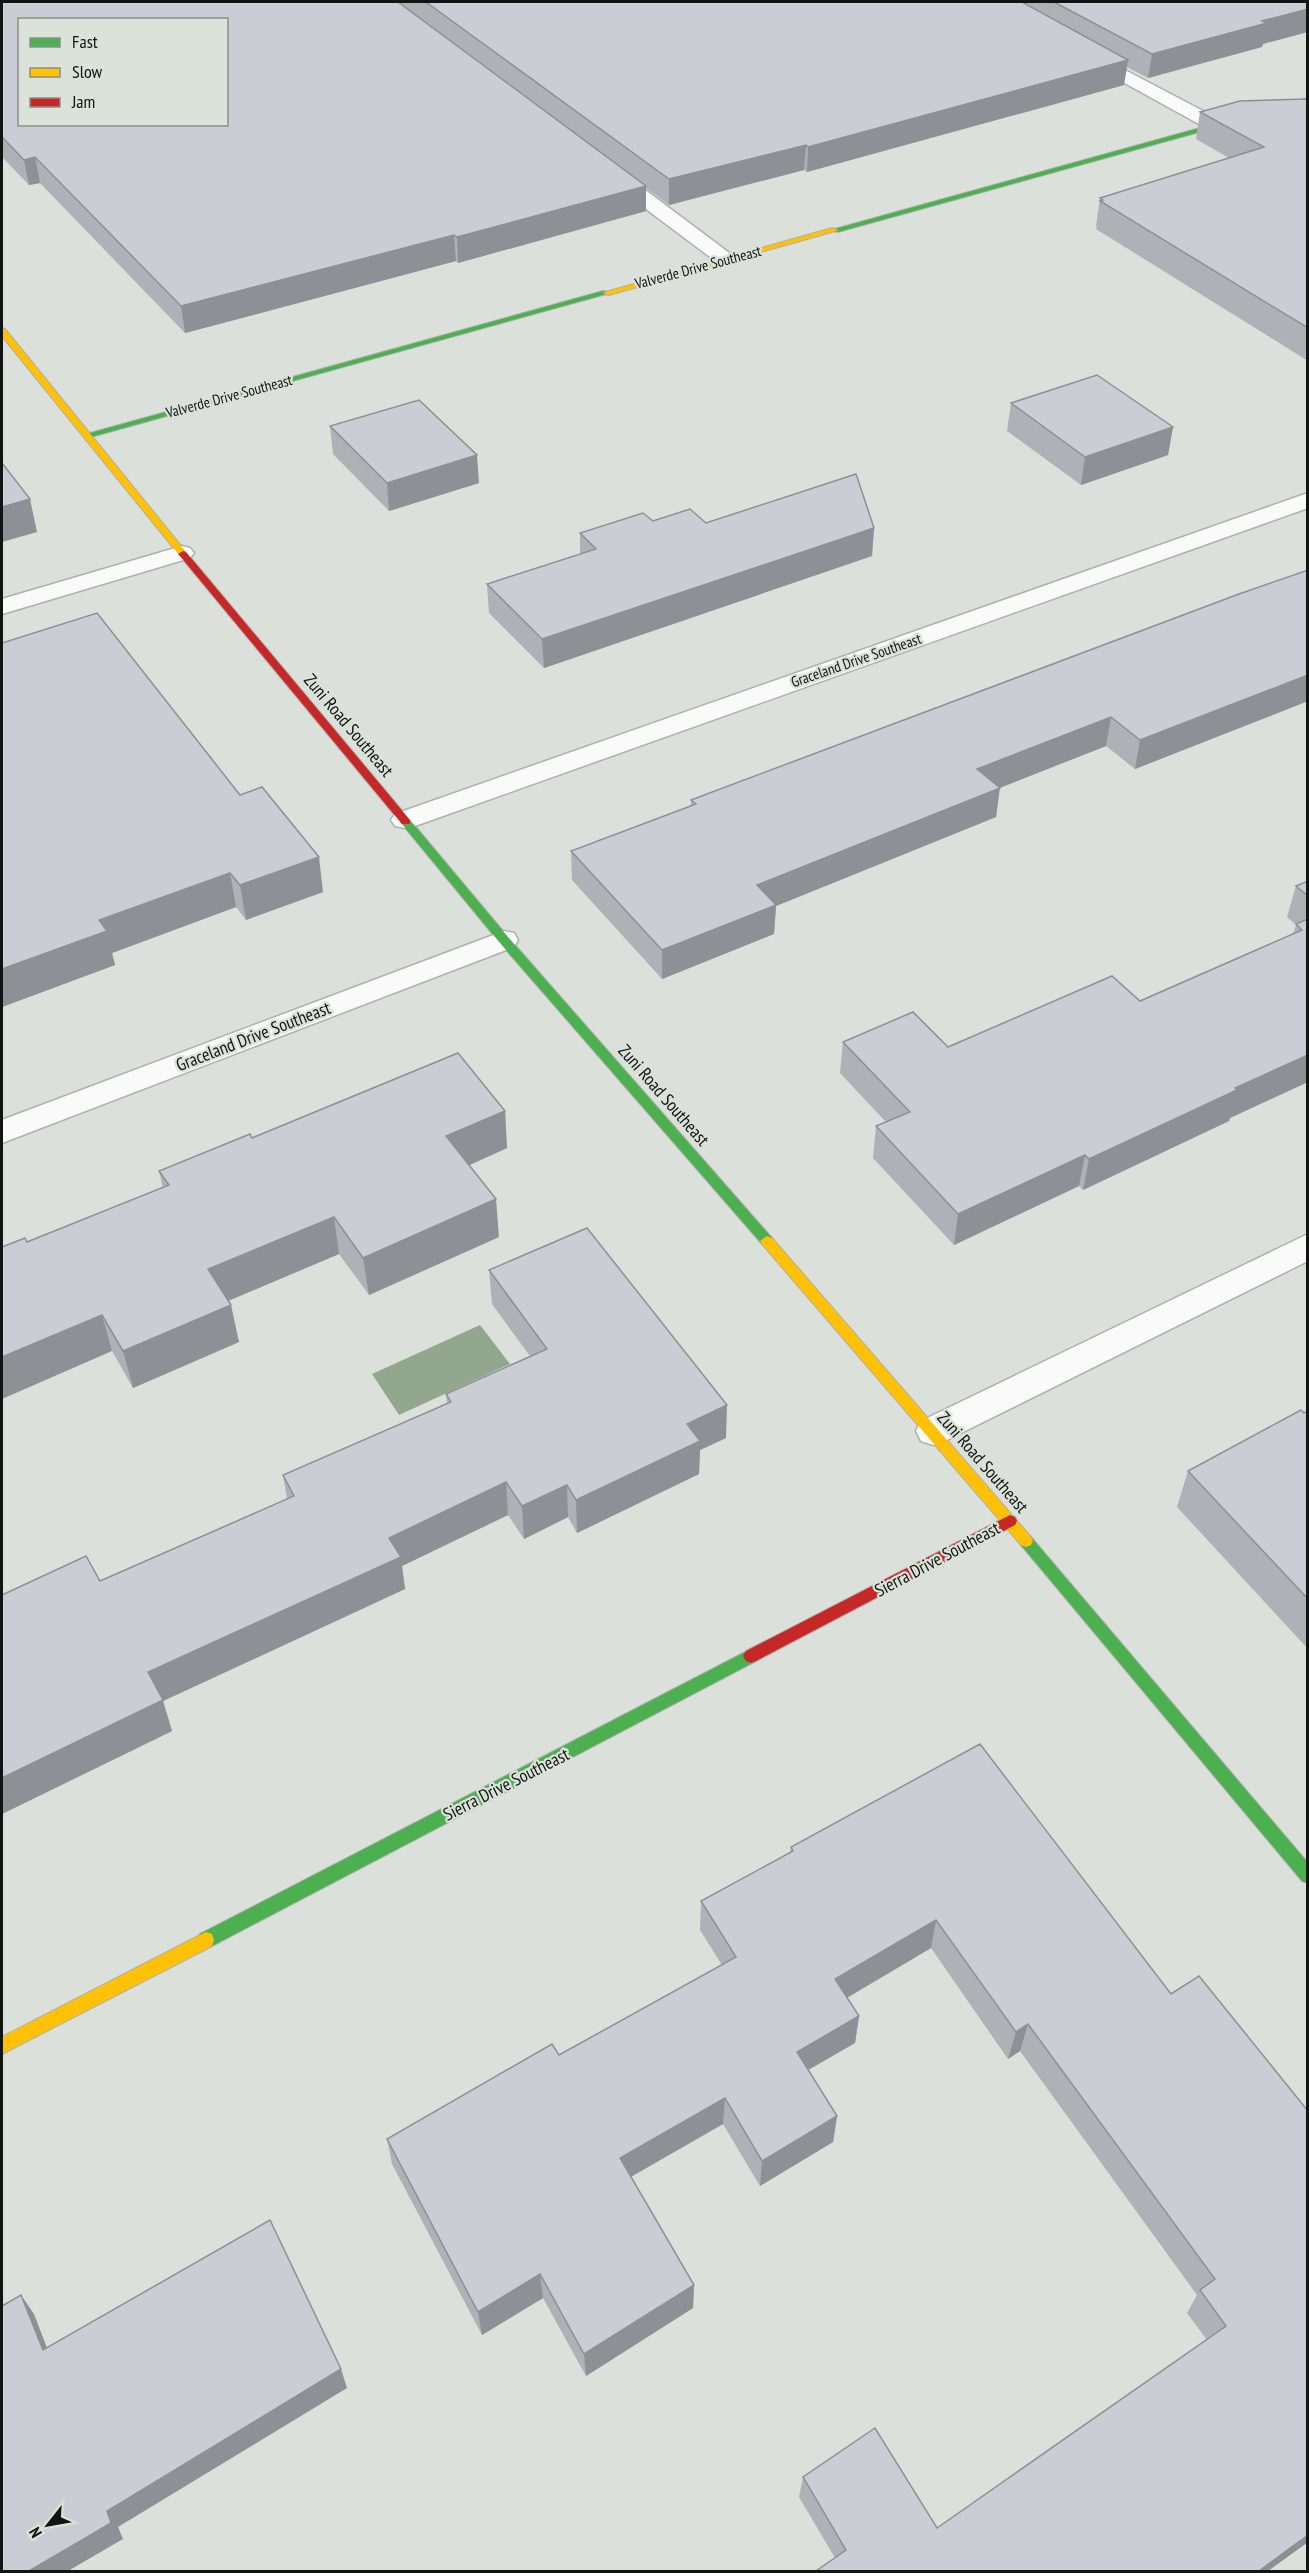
<svg xmlns="http://www.w3.org/2000/svg" width="1309" height="2573" viewBox="0 0 1309 2573" font-family="'PT Sans Narrow',sans-serif">
<style>
.water{fill:#92a78e}
.lines{fill:none;stroke-linecap:round;stroke-linejoin:round}
.street-casing{stroke:#adb1ad;stroke-width:3}
.fast-casing{stroke:#adb1ad;stroke-width:2}
.slow-casing{stroke:#adb1ad;stroke-width:2}
.jam-casing{stroke:#adb1ad;stroke-width:2}
.street{fill:#fafafa;fill-rule:evenodd}
.fast{fill:#4caf50;fill-rule:evenodd}
.slow{fill:#ffc107;fill-rule:evenodd}
.jam{fill:#c62828;fill-rule:evenodd}
.wall{fill:#aeb1b6}
.shaded-wall{fill:#8d9094}
.building{fill:#caced4;stroke:#8d9094;stroke-width:1.5;fill-rule:evenodd}
.labels{text-anchor:middle;dominant-baseline:central;stroke-width:4.5;stroke-linejoin:round;paint-order:stroke}
.far-street-label{font-size:15px;fill:#111411;stroke:#dae2d9}
.street-label{font-size:18px;fill:#111411;stroke:#dae2d9}
</style>
<rect width="100%" height="100%" fill="#dbe0db"/>
<path class="water" d="M480,1325L510,1364L399,1415L372,1374Z"/>
<g class="lines">
<defs>
<g id="street">
<path d="M1087,50L1222,121L1224,125L1222,129H1208L1081,59L1078,55Z"/>
<path d="M609,166L616,168L732,255L735,259L732,263H718L602,176L599,172Z"/>
<path d="M1308,493V508L415,826L405,828L395,826L391,820L395,814Z"/>
<path d="M182,546L190,548L194,553L190,558L2,614V599Z"/>
<path d="M504,931L514,933L518,940L514,947L2,1143V1120Z"/>
<path d="M1308,1234V1261L945,1441L933,1445L921,1441L916,1431L921,1421Z"/>
</g>
<g id="fast">
<path d="M1308,98V102L838,232L831,230Z"/>
<path d="M603,291L610,293L91,437L83,435Z"/>
<path d="M406,819L410,820L508,937L772,1238L774,1241L772,1244H762L500,943L402,824L400,822Z"/>
<path d="M1026,1535L1031,1537L1308,1863V1883L1302,1881L1021,1545L1019,1541L1021,1537Z"/>
<path d="M751,1649L756,1651L759,1656L756,1661L212,1946L206,1948L200,1946L198,1940L200,1934Z"/>
</g>
<g id="slow">
<path d="M832,228L839,230L609,295L602,293Z"/>
<path d="M2,328L5,329L186,552V556H180L2,336Z"/>
<path d="M767,1236L772,1238L1031,1537L1033,1541L1031,1545L1026,1547L1021,1545L762,1244L760,1241Z"/>
<path d="M206,1932L212,1934L214,1940L212,1946L2,2054V2037Z"/>
</g>
<g id="jam">
<path d="M183,551L186,552L410,820V824H402L180,556L178,554Z"/>
<path d="M1010,1515L1015,1517L1017,1521L1015,1525L756,1661L751,1663L746,1661L743,1656L746,1651Z"/>
</g>
</defs>
<use href="#street" class="street-casing"/>
<use href="#fast" class="fast-casing"/>
<use href="#slow" class="slow-casing"/>
<use href="#jam" class="jam-casing"/>
<use href="#street" class="street"/>
<use href="#fast" class="fast"/>
<use href="#slow" class="slow"/>
<use href="#jam" class="jam"/>
</g>
<g class="wall">
<path d="M2,2H1308L1263,44L1262,47L1148,78L1127,67L1124,85L807,172L804,170L669,205L646,188V211L458,263L456,261L185,333L40,183L29,185L2,157Z"/>
<path d="M1308,99V361L1096,229L1097,227L1096,226L1100,198L1229,158L1196,139L1200,112Z"/>
<path d="M1011,403L1173,427L1168,455L1081,485L1007,431Z"/>
<path d="M330,426L479,483L389,511L333,454Z"/>
<path d="M653,521L874,528L872,556L544,668L489,613L487,584L580,554V533Z"/>
<path d="M1308,570V701L1135,769L1106,746L999,788L996,817L776,906L774,934L662,979L572,880L571,851L691,806V800Z"/>
<path d="M2,643L240,795L323,892L246,920L236,907L112,953L115,965L2,1007Z"/>
<path d="M1308,881V1082L1230,1118L1229,1121L1083,1190L1079,1186L954,1245L873,1158L876,1126L886,1122L840,1073L843,1042L948,1047L1140,1001L1293,934L1296,925L1287,917L1296,886Z"/>
<path d="M505,1111L507,1148L469,1165L499,1237L369,1295L339,1254L228,1301L239,1342L133,1388L112,1351L27,1242L163,1188L159,1171L252,1138Z"/>
<path d="M489,1270L726,1438L700,1450L699,1474L577,1533L568,1517L524,1539L508,1515L402,1566L405,1589L163,1701L172,1731L2,1814V1595L100,1581L287,1499L283,1475L447,1403L446,1394L530,1356L492,1304Z"/>
<path d="M1308,1411V1649L1177,1507L1188,1471Z"/>
<path d="M791,1847L1171,1994L1308,2111V2542L1268,2571L835,2558L799,2497L803,2477L937,2528L1207,2340L1187,2313L1197,2295L1020,2051L1008,2059L931,1948L847,1998L859,2016L855,2043L808,2070L837,2116L833,2142L760,2186L723,2124L631,2177L694,2285L693,2308L586,2376L543,2298L482,2335L392,2164L387,2139L559,2055L722,1965L700,1930L701,1901L790,1853Z"/>
</g>
<g class="shaded-wall">
<path d="M1308,9V32L1263,44L1262,47L1148,78L1152,54L1262,21Z"/>
<path d="M1128,60L1124,85L807,172L808,147Z"/>
<path d="M806,145L804,170L669,205V179Z"/>
<path d="M35,157L40,183L29,185L24,160Z"/>
<path d="M646,186V211L458,263L457,237Z"/>
<path d="M454,235L456,261L185,333L181,306Z"/>
<path d="M1173,427L1168,455L1081,485L1085,457Z"/>
<path d="M477,455L479,483L389,511L387,483Z"/>
<path d="M30,499L37,532L2,542V507Z"/>
<path d="M874,528L872,556L544,668L542,639Z"/>
<path d="M1308,675V701L1135,769L1140,740Z"/>
<path d="M1111,717L1106,746L974,798L977,769Z"/>
<path d="M1000,788L996,817L776,906L774,934L662,979V950L757,885Z"/>
<path d="M319,857L323,892L246,920L240,885Z"/>
<path d="M230,873L236,907L112,953L115,965L2,1007V969L99,920Z"/>
<path d="M1308,1055V1082L1230,1118L1229,1121L1083,1190L1089,1159L1235,1088Z"/>
<path d="M505,1111L507,1148L450,1174L446,1136Z"/>
<path d="M1085,1155L1079,1186L954,1245L958,1214Z"/>
<path d="M496,1199L499,1237L369,1295L363,1258Z"/>
<path d="M334,1217L339,1254L216,1306L208,1269Z"/>
<path d="M231,1305L239,1342L133,1388L123,1351Z"/>
<path d="M102,1315L112,1351L2,1399V1357Z"/>
<path d="M727,1405L726,1438L700,1450L699,1474L577,1533L576,1500L687,1424Z"/>
<path d="M506,1482L508,1515L402,1566L405,1589L163,1701L172,1731L2,1814V1778L148,1672L389,1538Z"/>
<path d="M567,1485L568,1517L524,1539L522,1506Z"/>
<path d="M936,1920L931,1948L831,2007L835,1979Z"/>
<path d="M859,2016L855,2043L794,2078L797,2052Z"/>
<path d="M1028,2024L1020,2051L1008,2059L1016,2032Z"/>
<path d="M725,2098L723,2124L620,2183V2158Z"/>
<path d="M837,2116L833,2142L760,2186L762,2161Z"/>
<path d="M540,2274L543,2298L482,2335L478,2312Z"/>
<path d="M694,2285L693,2308L586,2376L584,2354Z"/>
<path d="M21,2295L34,2314L55,2369L43,2350Z"/>
<path d="M341,2369L347,2388L118,2527L123,2539L68,2571H29L107,2511Z"/>
<path d="M1308,2535V2542L1268,2571H1259Z"/>
</g>
<g class="building">
<path d="M2,2H398L646,186L457,237L454,235L181,306L35,157L24,160L2,137ZM20,20H226V124H20Z"/>
<path d="M426,2H1022L1128,60L808,147L806,145L669,179Z"/>
<path d="M1054,2H1308V9L1262,21L1267,23L1152,54Z"/>
<path d="M1308,99V328L1100,201L1103,200L1100,198L1264,147L1200,112L1240,101Z"/>
<path d="M1097,375L1173,427L1085,457L1011,403Z"/>
<path d="M419,400L477,455L387,483L330,426Z"/>
<path d="M2,463L30,499L2,507Z"/>
<path d="M856,474L874,528L542,639L487,584L596,549L580,533L643,513L653,521L690,509L706,523Z"/>
<path d="M1308,570V675L1140,740L1111,717L977,769L1000,788L757,885L776,905L662,950L571,851L696,804L691,800L1239,594Z"/>
<path d="M97,613L240,795L262,787L319,857L240,885L230,873L99,920L107,931L2,969V643Z"/>
<path d="M1308,881V896L1296,886Z"/>
<path d="M1308,919V1055L1235,1088L1237,1090L1089,1159L1085,1155L958,1214L876,1126L910,1112L843,1042L913,1012L948,1047L1112,976L1140,1001L1302,930L1296,924Z"/>
<path d="M458,1053L505,1111L446,1136L496,1199L363,1258L334,1217L208,1269L231,1305L123,1351L102,1315L2,1357V1247L25,1238L27,1242L169,1185L159,1171L250,1134L252,1138Z"/>
<path d="M587,1228L727,1405L687,1424L700,1441L576,1500L567,1485L522,1506L506,1482L389,1538L401,1557L148,1672L163,1700L2,1778V1595L86,1556L100,1581L294,1496L283,1475L451,1402L446,1394L547,1349L489,1270Z"/>
<path d="M1301,1410L1304,1413L1308,1411V1599L1188,1471Z"/>
<path d="M980,1744L1171,1994L1199,1976L1308,2111V2535L1259,2571H816L846,2550L803,2477L875,2428L937,2528L1226,2326L1200,2290L1215,2279L1028,2024L1016,2032L936,1920L835,1979L859,2016L797,2052L837,2116L762,2161L725,2098L620,2158L694,2285L584,2354L540,2274L478,2312L387,2139L552,2044L559,2055L736,1957L701,1901L793,1851L791,1847Z"/>
<path d="M270,2220L341,2369L107,2511L111,2523L29,2571H2V2306L21,2295L43,2350Z"/>
</g>
<g class="labels">
<g class="far-street-label">
<text transform="translate(698 267) rotate(-15)">Valverde Drive Southeast</text>
<text transform="translate(229 396) rotate(-15)">Valverde Drive Southeast</text>
<text transform="translate(856 660) rotate(-19)">Graceland Drive Southeast</text>
</g>
<g class="street-label">
<text transform="translate(349 725) rotate(50)">Zuni Road Southeast</text>
<text transform="translate(253 1036) rotate(-21)">Graceland Drive Southeast</text>
<text transform="translate(664 1095) rotate(49)">Zuni Road Southeast</text>
<text transform="translate(983 1462) rotate(49)">Zuni Road Southeast</text>
<text transform="translate(937 1559) rotate(-28)">Sierra Drive Southeast</text>
<text transform="translate(506 1784) rotate(-27)">Sierra Drive Southeast</text>
</g>
</g>
<rect width="1309" height="2573" fill="none" stroke="#111411" stroke-width="6"/>
<rect x="18" y="18" width="210" height="108" fill="#dae2d9" stroke="#8a9089" stroke-width="1.5"/>
<rect x="30" y="38" width="30" height="9" fill="#4caf50" stroke="#8a9089" stroke-width="1.5"/>
<text x="72" y="48" font-size="18" fill="#111411">Fast</text>
<rect x="30" y="68" width="30" height="9" fill="#ffc107" stroke="#8a9089" stroke-width="1.5"/>
<text x="72" y="78" font-size="18" fill="#111411">Slow</text>
<rect x="30" y="98" width="30" height="9" fill="#c62828" stroke="#8a9089" stroke-width="1.5"/>
<text x="72" y="108" font-size="18" fill="#111411">Jam</text>
<g transform="translate(48 2525) rotate(239)" stroke="#dae2d9" stroke-width="4.5" paint-order="stroke">
<path d="M0-4.5L10 22L0 15L-10 22Z" fill="#111411"/>
<text y="-9" font-size="16" font-weight="bold" text-anchor="middle" fill="#111411">N</text>
</g>
</svg>
